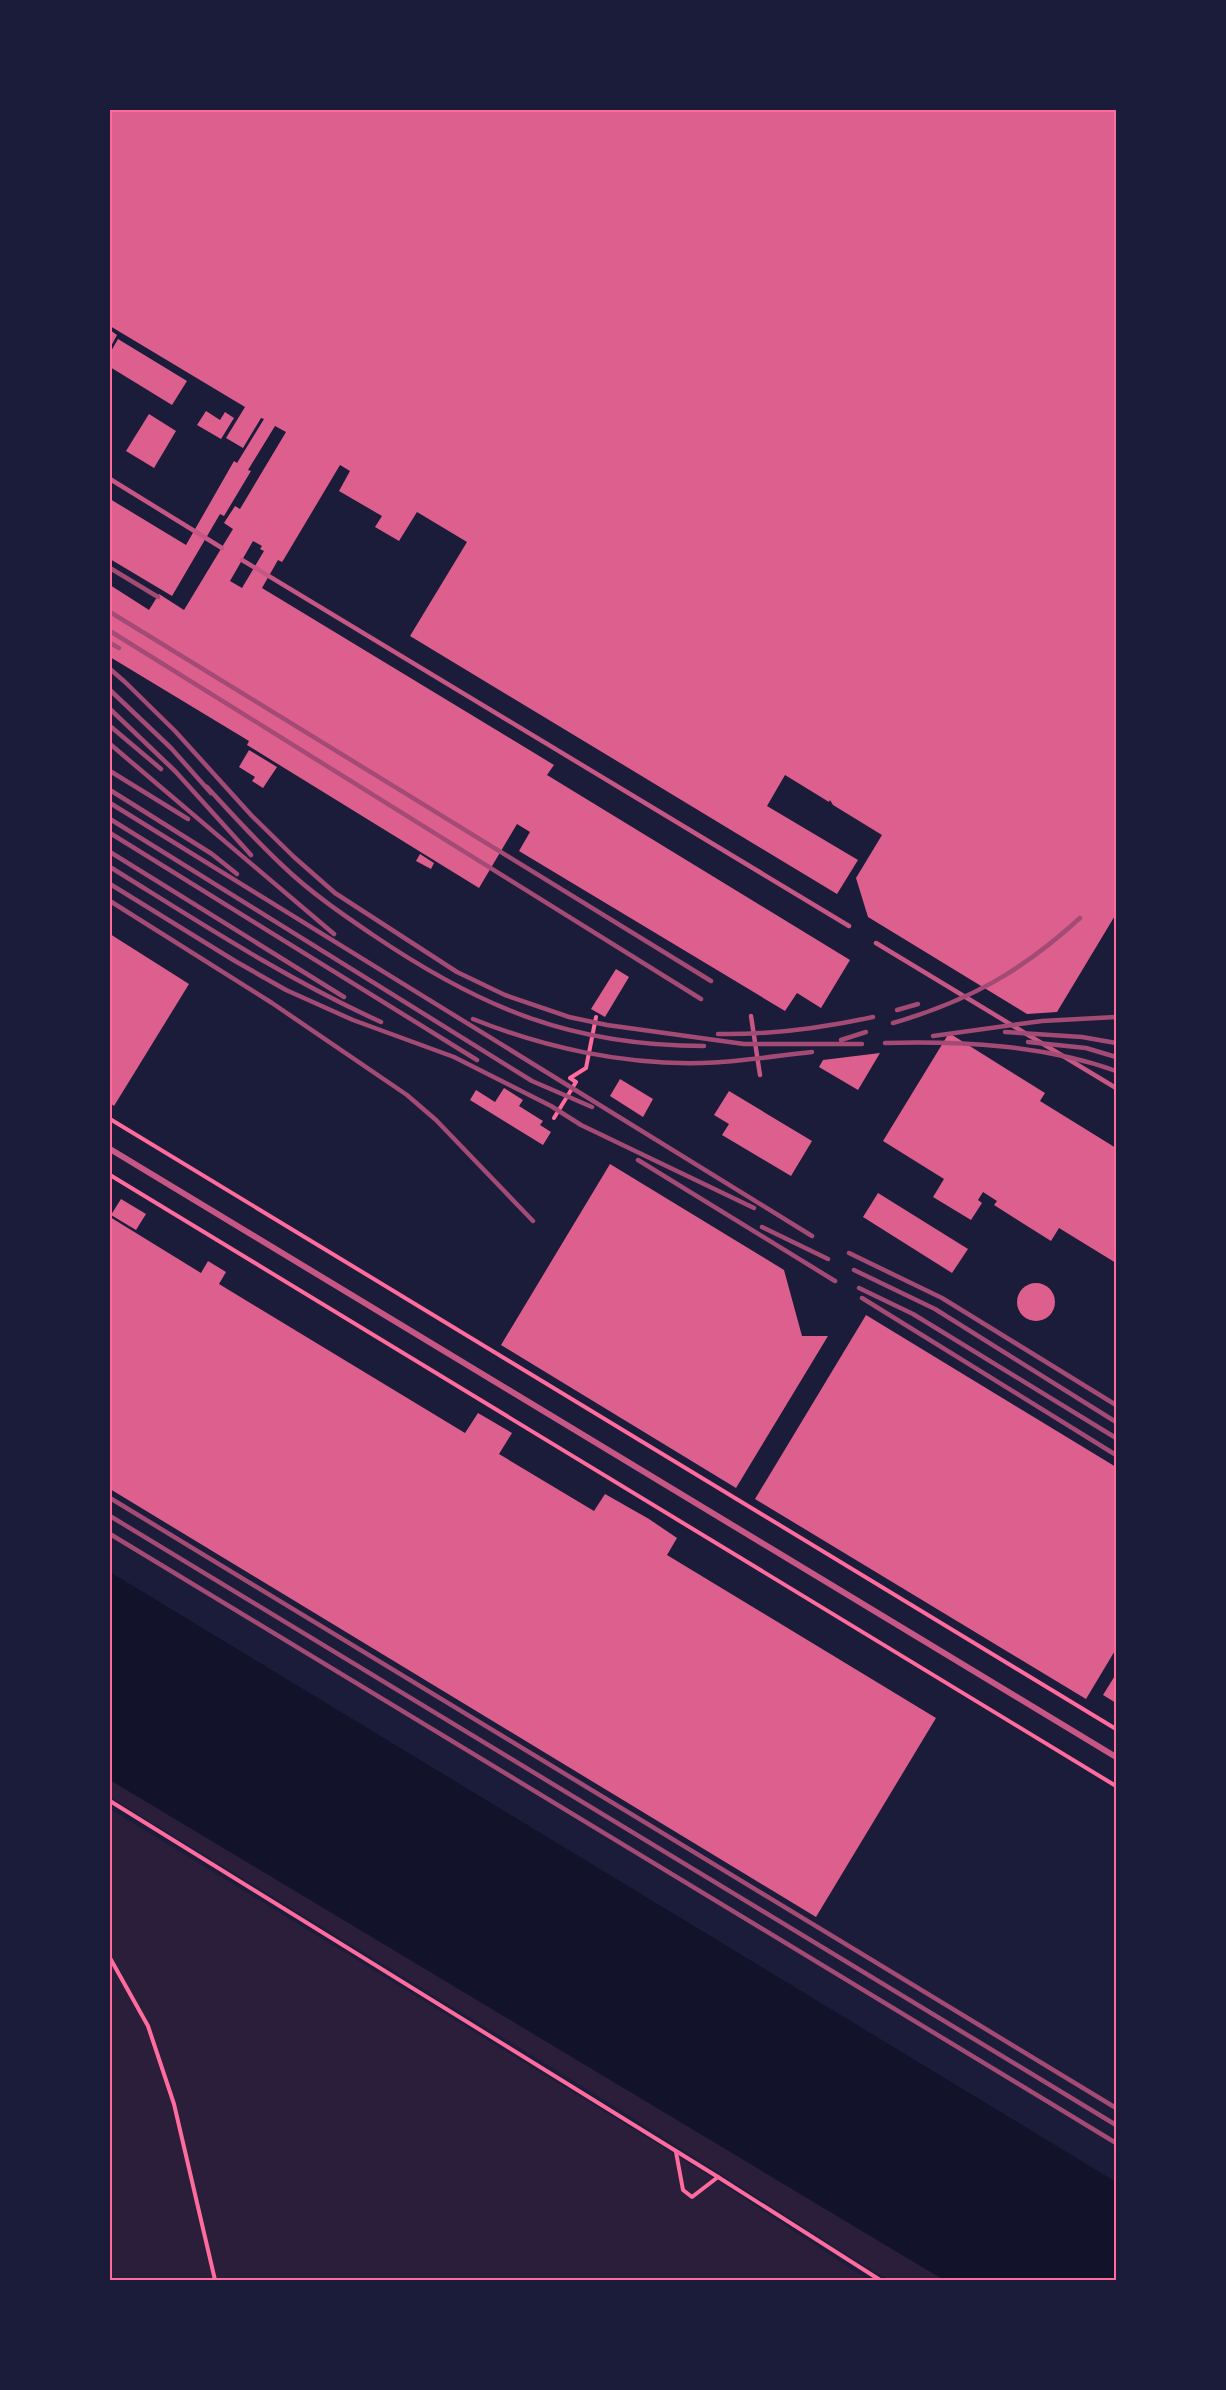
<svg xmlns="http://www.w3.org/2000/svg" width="1226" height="2390" viewBox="0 0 1226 2390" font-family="'Archivo Narrow',sans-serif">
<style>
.green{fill:#2a1e3b}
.water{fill:#12122b}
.building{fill:#dd5f8e;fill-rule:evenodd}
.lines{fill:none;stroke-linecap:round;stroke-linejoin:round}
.path{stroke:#ff6b9d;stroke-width:4}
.service{stroke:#c65784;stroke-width:4.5}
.minor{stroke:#c65784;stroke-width:6}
.rail{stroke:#a44b75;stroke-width:4.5}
.neatline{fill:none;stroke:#ff6b9d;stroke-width:2}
</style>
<rect width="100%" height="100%" fill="#1b1b3a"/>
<g class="green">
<path d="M110,1780L944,2280H890L876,2273L598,2096L110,1797Z"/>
<path d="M110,1809L718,2181L868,2280H110Z"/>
</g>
<path class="water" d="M110,1572L1116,2182V2280H944L110,1780Z"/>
<g class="building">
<path d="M110,110H1116V914L1057,1012L1027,1014L868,917L856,878L882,835L833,805L830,800L829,802L785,775L767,806L858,860L837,894L410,636L467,542L417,512L399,541L375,527L382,516L339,491L350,471L340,465L284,559L282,562L278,560L262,588L554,765L547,775L850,960L821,1008L797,993L785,1011L519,851L530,832L517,824L479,888L247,745L249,741L110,657V585L149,610L159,594L184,610L233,529L224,523L235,506L240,509L286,432L275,426L248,470L251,471L224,516L220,514L172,596L110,559V499L186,545L234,461L237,463L264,419L261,418L243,448L226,438L245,407L110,326ZM253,541L262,546L260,549L264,551L242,588L230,581Z"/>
<path d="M110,330L117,335L110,348Z"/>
<path d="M118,339L187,381L172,405L110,367V353Z"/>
<path d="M206,411L220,420L225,412L234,418L221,439L197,425Z"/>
<path d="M149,414L176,431L154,468L126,451Z"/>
<path d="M249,750L277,767L263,788L252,781L255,777L239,767Z"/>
<path d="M420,854L434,863L431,869L416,861Z"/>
<path d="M110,934L189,984L114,1106L110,1103Z"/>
<path d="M616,969L629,977L605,1017L591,1009Z"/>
<path d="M949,1033L1045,1093L1040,1101L1116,1148V1263L1059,1228L1051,1241L994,1205L997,1201L983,1192L978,1200L982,1203L971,1220L933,1197L944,1179L883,1141Z"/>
<path d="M880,1053L858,1090L819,1067L823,1060Z"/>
<path d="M620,1079L653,1099L643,1117L610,1096Z"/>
<path d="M504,1088L523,1100L519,1106L543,1121L540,1125L551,1132L543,1145L470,1100L476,1090L495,1102Z"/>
<path d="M729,1091L812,1141L791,1176L722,1135L729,1124L714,1115Z"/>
<path d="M610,1164L784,1270L802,1336H828L736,1488L501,1345Z"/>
<path d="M878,1193L968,1249L952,1273L863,1217Z"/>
<path d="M121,1199L146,1214L136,1230L111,1215Z"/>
<path d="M110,1217L201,1273L208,1261L226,1272L219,1284L465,1433L478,1413L512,1433L499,1454L594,1511L605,1494L649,1519L677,1538L667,1555L936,1718L816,1917L110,1489Z"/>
<circle cx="1036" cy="1302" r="19"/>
<path d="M866,1315L1116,1467V1649L1086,1699L755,1499Z"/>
<path d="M1116,1674V1703L1103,1695Z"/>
</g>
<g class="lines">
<g class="path">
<path d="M554,1118L576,1082L570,1078L586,1068L596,1017"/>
<path d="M110,1119L1116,1729"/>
<path d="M110,1175L1116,1786"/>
<path d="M110,1801L718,2177L880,2280"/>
<path d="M110,1958L148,2026L174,2104L215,2280"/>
<path d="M676,2152L683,2190L692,2197L718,2177"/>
</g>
<g class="service">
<path d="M110,479L222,548"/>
<path d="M242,560L849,926"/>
<path d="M876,943L1116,1088"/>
<path d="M751,1016L760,1075"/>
</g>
<path class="minor" d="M110,1149L1116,1757"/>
<g class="rail">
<path d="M110,568L158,597"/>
<path d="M110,612L711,981"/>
<path d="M110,631L701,999"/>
<path d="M110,643L119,648"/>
<path d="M110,669L125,682L175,731L252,816L294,857L335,893L457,972L505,995L569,1017L607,1025L744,1044H862"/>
<path d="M110,690L171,748L211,793"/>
<path d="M110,709L175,771L251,855"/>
<path d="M110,726L161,769"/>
<path d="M110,744L334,934"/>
<path d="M110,771L188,819"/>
<path d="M207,787C232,814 256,841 283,866C310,892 342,914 373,935C481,1008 572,1046 704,1046"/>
<path d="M110,790L212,854L237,874"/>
<path d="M110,803L812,1236"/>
<path d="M110,819L532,1081L592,1107"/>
<path d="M110,833L477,1060"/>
<path d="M110,852L344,997"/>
<path d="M110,867C199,922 286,979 381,1022"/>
<path d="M110,884L235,961L286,990L353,1020L454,1057L551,1106L581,1125L754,1208"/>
<path d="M110,901L272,1003L407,1095L436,1120L533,1221"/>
<path d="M897,1010L918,1004"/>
<path d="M473,1019C545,1048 625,1065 702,1063C739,1062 775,1056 812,1052"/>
<path d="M893,1023C969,1001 1022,971 1080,918"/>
<path d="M1005,1032L1082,1037L1116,1043"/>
<path d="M718,1034C770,1035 822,1028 873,1017"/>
<path d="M933,1036L1042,1021L1116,1017"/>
<path d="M841,1040L866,1032"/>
<path d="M1028,1042L1086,1048L1116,1057"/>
<path d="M885,1043C962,1041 1044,1045 1116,1071"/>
<path d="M638,1160L835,1281"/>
<path d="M762,1227L828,1259"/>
<path d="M849,1253L942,1298L1116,1405"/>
<path d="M854,1270L935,1309L1116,1422"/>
<path d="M859,1288L913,1314L1116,1438"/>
<path d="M862,1298L1116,1455"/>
<path d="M110,1498L1116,2108"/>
<path d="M110,1516L1116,2125"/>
<path d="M110,1534L1116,2143"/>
</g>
</g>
<rect width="1226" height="2390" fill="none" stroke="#1b1b3a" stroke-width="222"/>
<rect x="111" y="111" width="1004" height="2168" class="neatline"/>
</svg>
